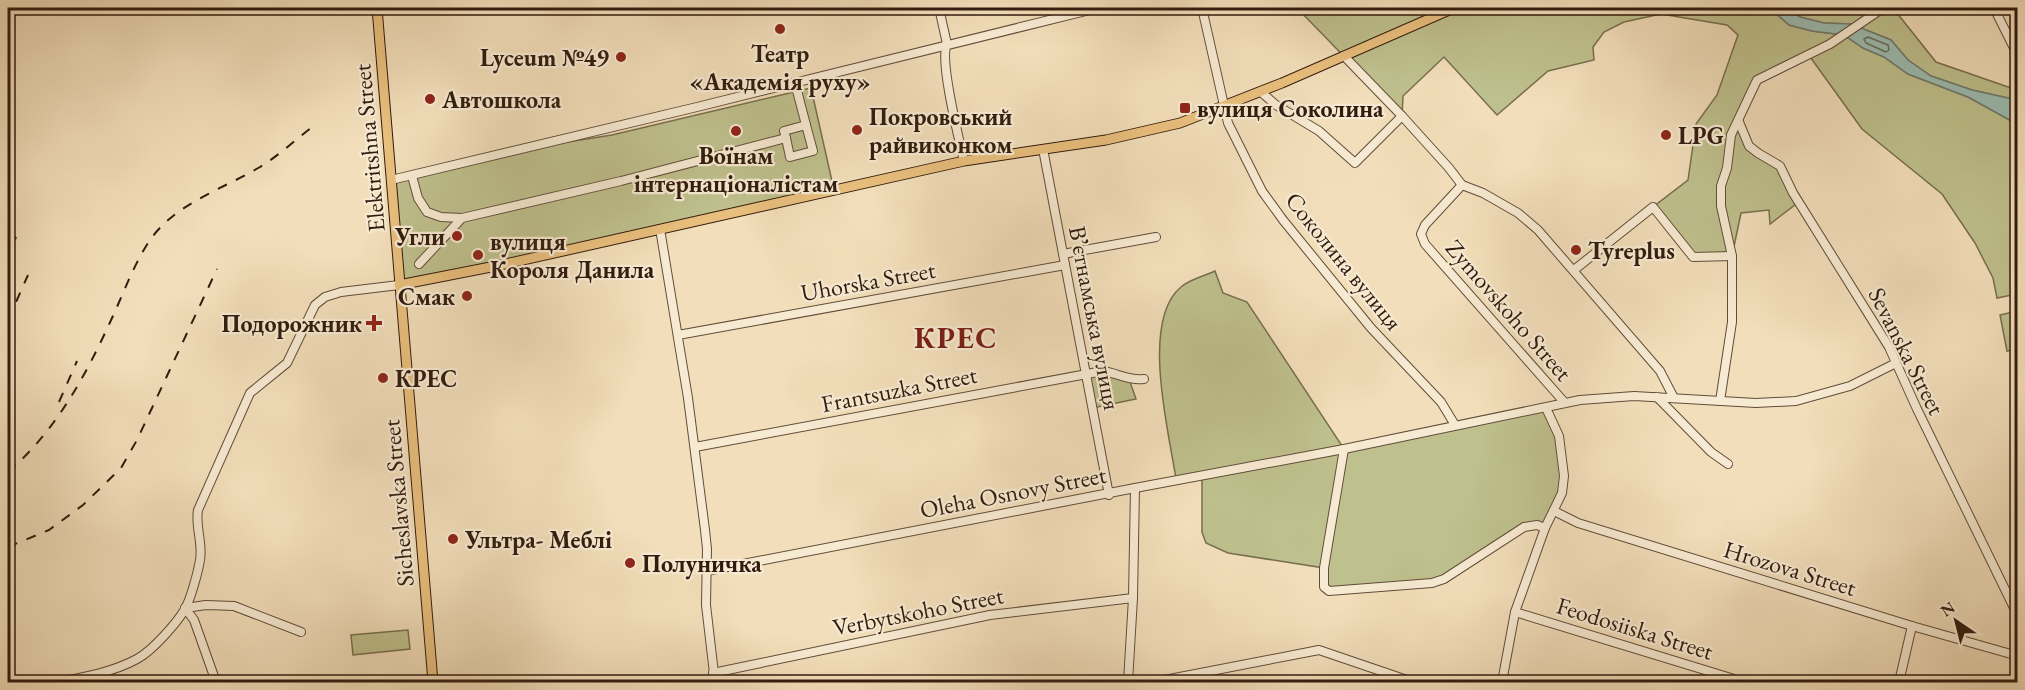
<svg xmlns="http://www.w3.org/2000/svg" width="2025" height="690" viewBox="0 0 2025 690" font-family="'EB Garamond',serif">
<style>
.green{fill:#bec08d;stroke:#786e4e;stroke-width:1.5}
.water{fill:#9bbcb1;stroke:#717c70;stroke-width:1.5}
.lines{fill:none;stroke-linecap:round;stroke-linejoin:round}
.shore{stroke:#666c60;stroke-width:1.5}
.minor-casing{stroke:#624c39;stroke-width:10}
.major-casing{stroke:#321b0e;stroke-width:11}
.minor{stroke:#f7ead2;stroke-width:8}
.major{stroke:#e9bf7d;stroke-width:9}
.rail{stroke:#321b0e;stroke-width:2;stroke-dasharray:10 10;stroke-linecap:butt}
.poi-dot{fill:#8f2418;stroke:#f7ead2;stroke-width:2}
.labels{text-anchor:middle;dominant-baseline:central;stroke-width:4.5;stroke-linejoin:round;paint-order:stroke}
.poi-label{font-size:24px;font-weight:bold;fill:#321b0e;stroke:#f7ead2;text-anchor:start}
.street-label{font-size:24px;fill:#321b0e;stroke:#f7ead2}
.district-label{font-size:30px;font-weight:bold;letter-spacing:1.5px;fill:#7a1f14;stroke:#f7ead2}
</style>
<rect width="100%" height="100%" fill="#f2deba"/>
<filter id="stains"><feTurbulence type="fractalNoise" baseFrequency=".00333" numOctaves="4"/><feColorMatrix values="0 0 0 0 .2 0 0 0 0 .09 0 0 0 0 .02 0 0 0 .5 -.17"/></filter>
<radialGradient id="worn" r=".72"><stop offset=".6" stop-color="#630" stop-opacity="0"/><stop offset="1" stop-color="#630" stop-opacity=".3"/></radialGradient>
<g class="green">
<path d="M1297,8H1770L1789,25L1812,31L1844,35L1863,48L1884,57L1908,74L1968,97L2017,124V294L1997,298L1993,278L1975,243L1942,194L1862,129L1808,54L1761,77L1739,122L1749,146L1775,162L1800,201L1770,224L1769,210L1741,213L1732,256L1693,257L1653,207L1688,180L1696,124L1717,95L1738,35L1727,25L1661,14L1624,22L1604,32L1593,47L1594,60L1548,71L1497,115L1444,57L1403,96L1402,116Z"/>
<path d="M1785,8H1893L1936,62L2017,90V100L1972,90L1931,76L1908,60L1891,40L1851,24L1824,23L1800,17Z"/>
<path d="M811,88L834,190L399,285L391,181L529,148L612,135Z"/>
<path d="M1215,271L1223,293L1247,302L1344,449L1546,408L1555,425L1562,493L1545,528L1530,525L1444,579L1329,591L1324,568L1228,553L1206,543L1202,532V475L1176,479C1169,432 1140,321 1181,287C1190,279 1205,276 1215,271Z"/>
<path d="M2017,311V349L2007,351L2000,315Z"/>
<path d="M1103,371L1129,379L1136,399L1092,408L1086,374Z"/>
<path d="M408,630L410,649L353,655L351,635Z"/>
</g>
<path class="water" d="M1770,8H1785L1800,17L1824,23L1851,24L1891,40L1908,60L1931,76L1972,90L2017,100V124L1968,97L1908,74L1884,57L1863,48L1844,35L1812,31L1789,25Z"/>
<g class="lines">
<path class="shore" d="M1868,37L1888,45L1889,50L1886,52L1866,43L1864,39Z"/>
<defs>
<g id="minor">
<path d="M939,8L947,44C939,60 959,139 964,161"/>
<path d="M1202,8L1228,123L1262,191L1283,220L1371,328L1441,402L1455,425"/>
<path d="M1994,8L2018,56"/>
<path d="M1344,56L1402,116L1449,168L1462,185L1483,193L1518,213L1538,230L1660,371L1674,398"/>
<path d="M1261,92L1276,105L1319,131L1355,163L1402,116"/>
<path d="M1739,122L1749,146L1758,153L1780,166L1793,193L1889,347L1917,409L2018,616"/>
<path d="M786,138L790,157L813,151L806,125"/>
<path d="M1043,149L1109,495"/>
<path d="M412,176L418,198L427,212L441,217L462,218"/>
<path d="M391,180L697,107L1098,8"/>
<path d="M1462,185L1425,225L1421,234L1425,244L1565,403"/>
<path d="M660,229L688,398L705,530L707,549L706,605L715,682"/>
<path d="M1063,254L1156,237"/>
<path d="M419,264L462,218L621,181L786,138L784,131L806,125L795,83"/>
<path d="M1574,270L1653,207L1693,257L1732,256"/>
<path d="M678,335L1065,265"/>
<path d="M1657,397L1711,452L1728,464"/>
<path d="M1720,401L1732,322V256L1721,206V186L1727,168L1731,135L1757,80L1830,44L1883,8"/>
<path d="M695,447L1103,371C1117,373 1129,381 1144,379"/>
<path d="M1344,449L1324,568V587L1329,591L1432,583L1444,579L1524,527L1537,525L1545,528"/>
<path d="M1135,488L1344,449L1580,400L1634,396L1756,403L1796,401L1850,386L1896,363"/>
<path d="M1554,511L1578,523L1912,626L2018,656"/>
<path d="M707,571L1135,488L1133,598L1128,682"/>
<path d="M185,608L206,605L234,606L301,632"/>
<path d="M185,608L194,620L216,682"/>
<path d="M1515,612L1744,682"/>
<path d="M713,673L990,615L1133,598"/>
<path d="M58,682C85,677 113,672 137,659C152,651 177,623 185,609C191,598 198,572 200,560C203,543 195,526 198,510L250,393L287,363L315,305L325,297L341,292L399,285"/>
<path d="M1154,682L1319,650L1413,682"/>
<path d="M1502,682L1515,612L1545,528L1562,493L1564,476L1559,436L1546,408"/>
<path d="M1899,682L1912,626"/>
</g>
<g id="major">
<path d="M377,8L433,682"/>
<path d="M399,285L501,265L964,161L1106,140L1180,123L1282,83L1454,8"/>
</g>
</defs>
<use href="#minor" class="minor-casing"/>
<use href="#major" class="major-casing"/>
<use href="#minor" class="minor"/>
<use href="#major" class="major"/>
<g class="rail">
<path d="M8,258L16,237"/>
<path d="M8,320L28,275"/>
<path d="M59,402L77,361"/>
<path d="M8,472C56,431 86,375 112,318C124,292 134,264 150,240C176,203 223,189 260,167C278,156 294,141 311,128"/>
<path d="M8,547L49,530L83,505L121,468L137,440L217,269"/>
</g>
</g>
<g class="poi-dot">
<circle cx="780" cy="29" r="6"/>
<circle cx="621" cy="57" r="6"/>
<circle cx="430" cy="99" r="6"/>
<rect x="1179" y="102" width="12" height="12" rx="3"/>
<circle cx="857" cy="130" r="6"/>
<circle cx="736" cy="131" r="6"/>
<circle cx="1666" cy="135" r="6"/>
<circle cx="457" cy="236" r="6"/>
<circle cx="1576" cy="250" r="6"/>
<circle cx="478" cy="255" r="6"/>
<circle cx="467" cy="296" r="6"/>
<path d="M371 314h6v6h6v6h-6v6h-6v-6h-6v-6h6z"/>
<circle cx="383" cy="378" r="6"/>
<circle cx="453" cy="539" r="6"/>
<circle cx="630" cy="563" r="6"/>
</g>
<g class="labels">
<g class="poi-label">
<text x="780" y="53" text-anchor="middle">Театр<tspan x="780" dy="28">«Академія руху»</tspan></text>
<text x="609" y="57" text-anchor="end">Lyceum №49</text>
<text x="442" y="99">Автошкола</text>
<text x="1197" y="108">вулиця Соколина</text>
<text x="869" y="116">Покровський<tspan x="869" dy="28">райвиконком</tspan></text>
<text x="1678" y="135">LPG</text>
<text x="736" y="155" text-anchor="middle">Воїнам<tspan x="736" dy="28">інтернаціоналістам</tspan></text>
<text x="445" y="236" text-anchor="end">Угли</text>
<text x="490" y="241">вулиця<tspan x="490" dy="28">Короля Данила</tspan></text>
<text x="1588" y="250">Tyreplus</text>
<text x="455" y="296" text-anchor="end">Смак</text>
<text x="362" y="323" text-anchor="end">Подорожник</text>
<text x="395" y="378">КРЕС</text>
<text x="465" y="539">Ультра- Меблі</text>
<text x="642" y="563">Полуничка</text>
</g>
<g class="street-label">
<text transform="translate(369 148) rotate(-95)">Elektritshna Street</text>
<text transform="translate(1344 261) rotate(51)">Соколина вулиця</text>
<text transform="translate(868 281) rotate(-10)">Uhorska Street</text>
<text transform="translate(1509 310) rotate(49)">Zymovskoho Street</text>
<text transform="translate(1095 318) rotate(79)">Вʼєтнамська вулиця</text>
<text transform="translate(1907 351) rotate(63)">Sevanska Street</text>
<text transform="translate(899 389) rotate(-11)">Frantsuzka Street</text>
<text transform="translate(1013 492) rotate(-11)">Oleha Osnovy Street</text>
<text transform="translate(398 503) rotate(-95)">Sicheslavska Street</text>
<text transform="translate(1790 568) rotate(17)">Hrozova Street</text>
<text transform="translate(918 611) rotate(-11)">Verbytskoho Street</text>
<text transform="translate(1635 628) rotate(17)">Feodosiiska Street</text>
</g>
<g class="district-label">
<text x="956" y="337">КРЕС</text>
</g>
</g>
<rect width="2025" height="690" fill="none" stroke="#f2deba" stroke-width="30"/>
<rect x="9" y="9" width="2007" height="672" fill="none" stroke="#321b0e" stroke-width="3"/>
<rect x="15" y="15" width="1995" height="660" fill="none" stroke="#321b0e" stroke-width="1.5"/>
<g transform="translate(1956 621) rotate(325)" stroke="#f7ead2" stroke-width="4.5" paint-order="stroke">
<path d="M0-4.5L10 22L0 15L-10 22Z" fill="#321b0e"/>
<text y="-9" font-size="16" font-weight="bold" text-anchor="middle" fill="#321b0e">N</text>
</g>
<rect width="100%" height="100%" filter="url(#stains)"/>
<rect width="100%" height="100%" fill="url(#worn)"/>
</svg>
